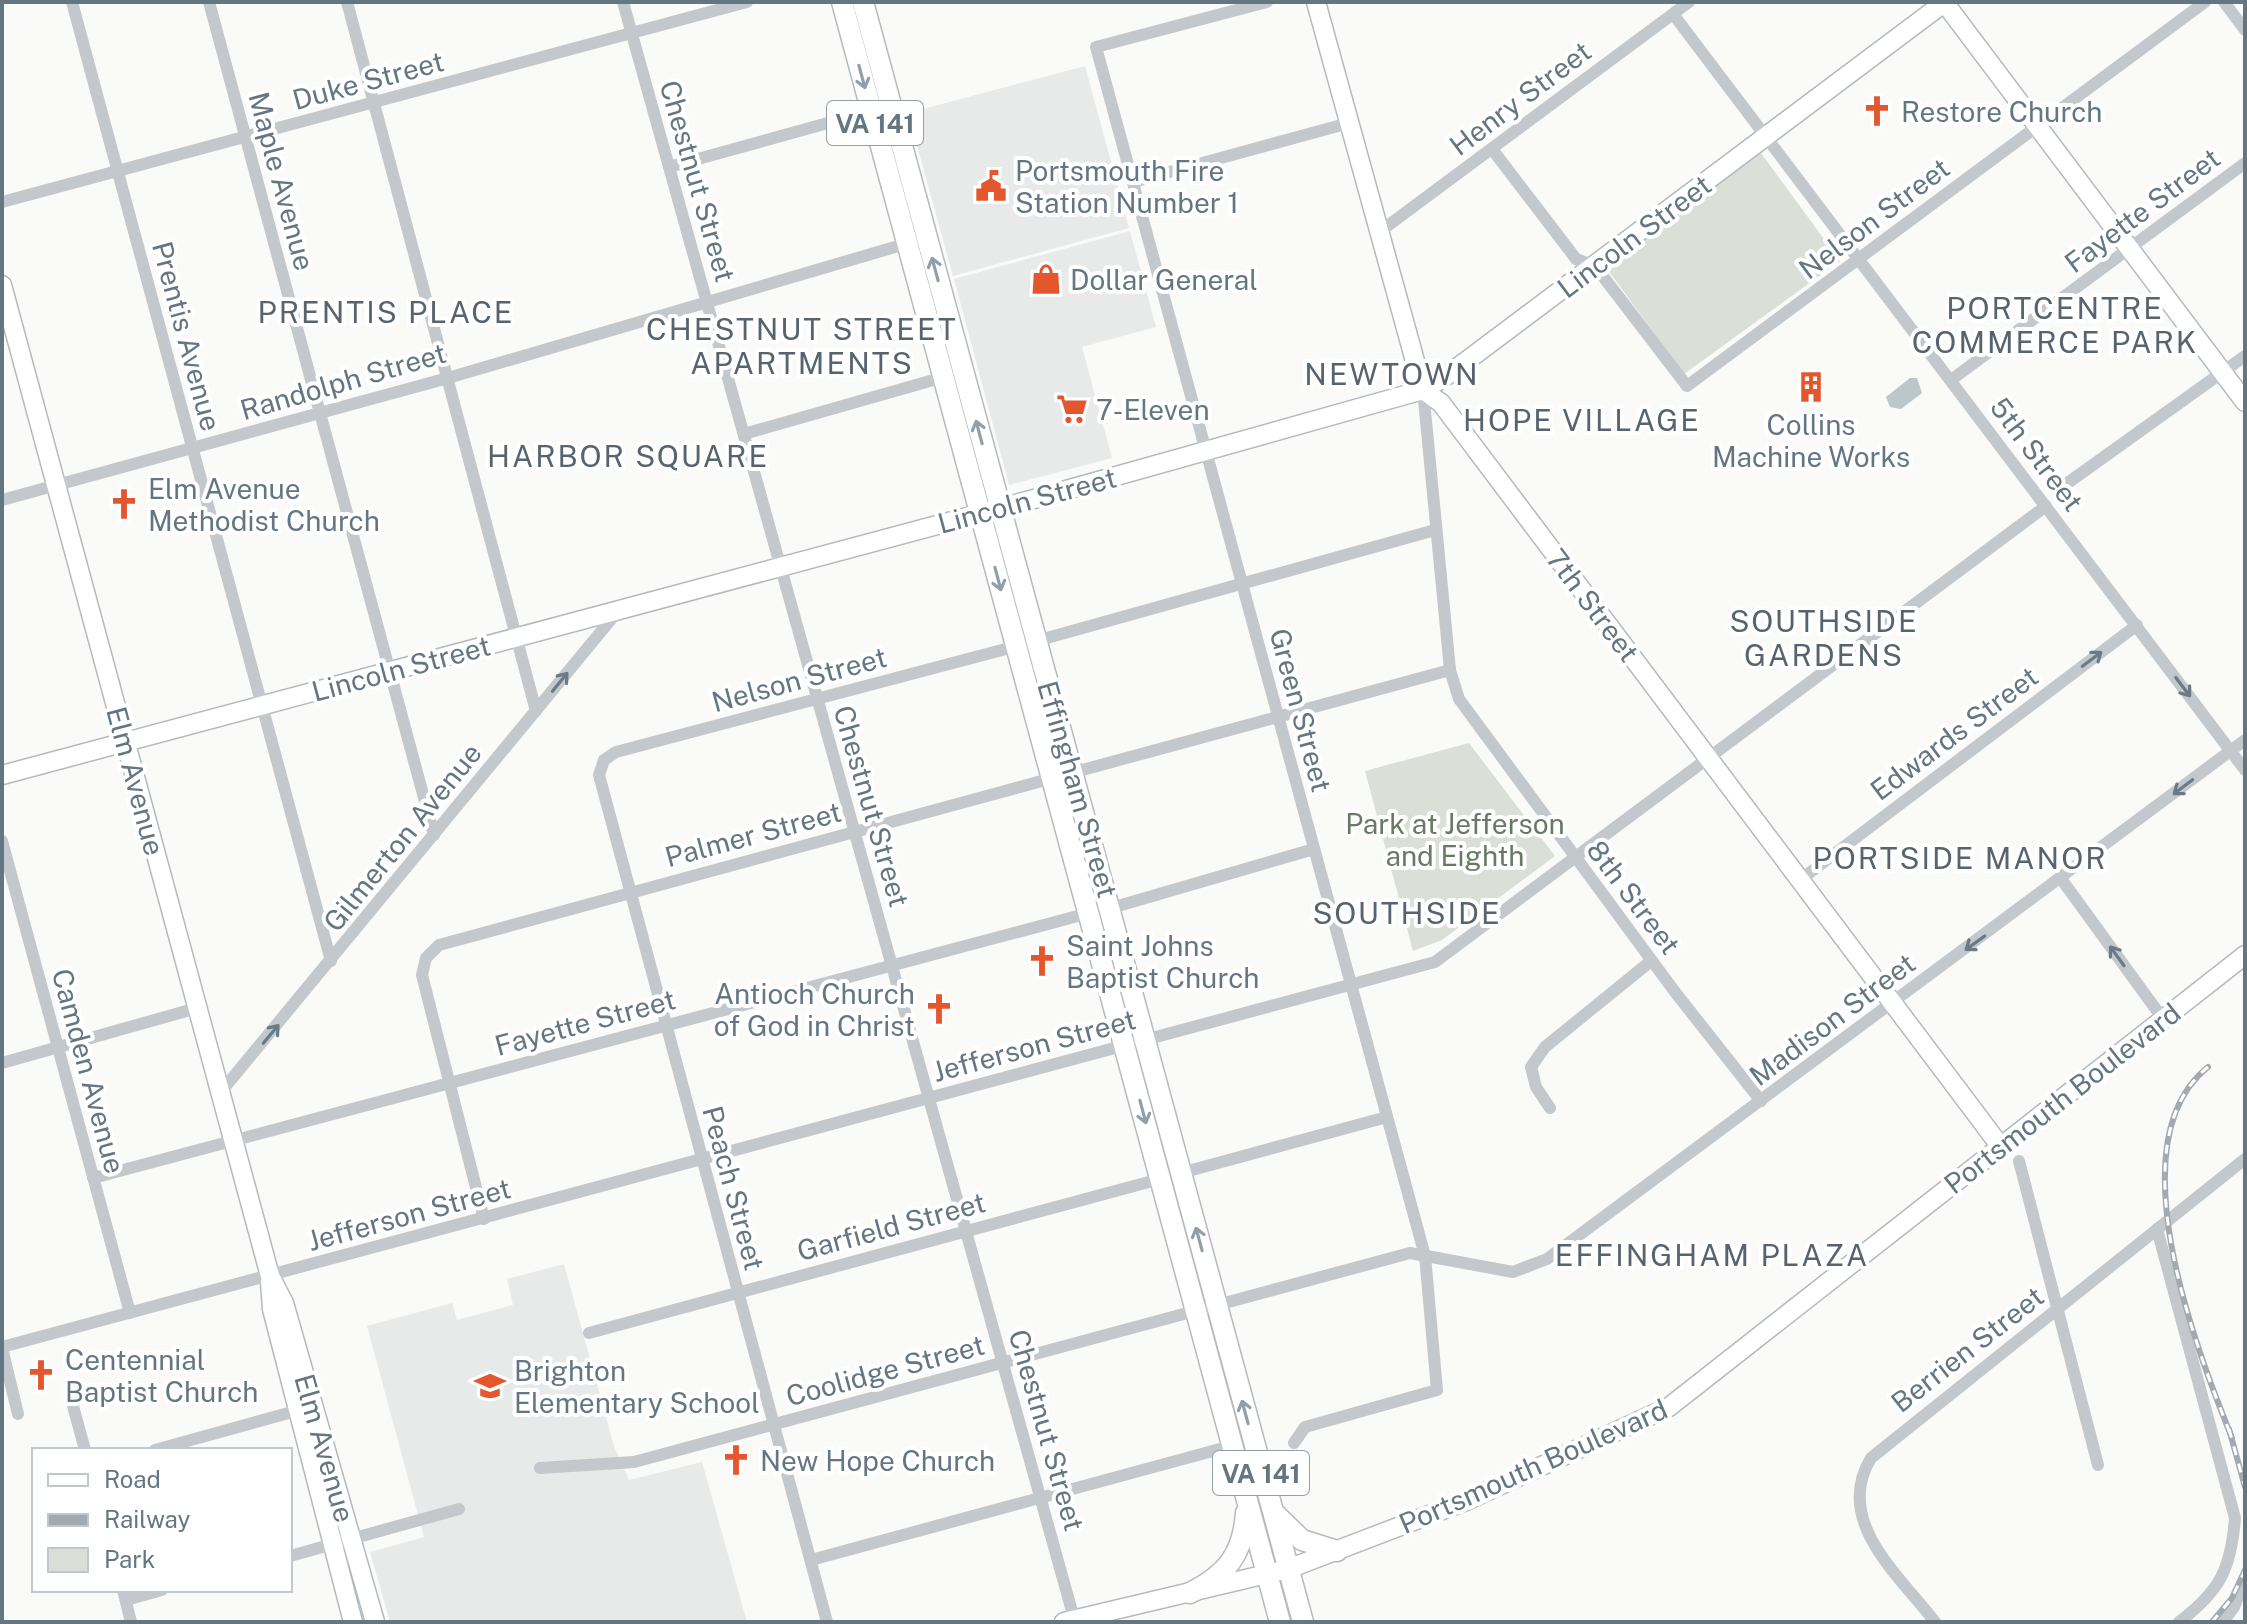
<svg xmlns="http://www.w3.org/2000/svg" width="2247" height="1624" viewBox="0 0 2247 1624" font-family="'Public Sans',sans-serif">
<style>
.built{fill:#e8e9e9}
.green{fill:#dadfd7}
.water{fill:#bbc7cb}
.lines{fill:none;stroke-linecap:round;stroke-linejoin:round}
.secondary-casing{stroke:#b3babf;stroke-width:21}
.primary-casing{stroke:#b5babe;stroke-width:23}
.street{stroke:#c3c8cc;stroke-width:12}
.secondary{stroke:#fff;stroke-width:18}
.primary{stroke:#fff;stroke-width:20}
.rail-casing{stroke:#a2aab0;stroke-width:6}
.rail{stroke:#fff;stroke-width:3;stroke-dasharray:9;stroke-linecap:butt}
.oneway{stroke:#939fa8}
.oneway2{stroke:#6a7a87}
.labels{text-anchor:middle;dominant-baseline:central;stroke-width:8;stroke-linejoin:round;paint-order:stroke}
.shield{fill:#fff;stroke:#939fa8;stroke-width:2}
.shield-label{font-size:26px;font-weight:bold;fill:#657683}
.street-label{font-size:28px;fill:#657683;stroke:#fff}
.poi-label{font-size:28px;fill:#657683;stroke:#fff;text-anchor:start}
.park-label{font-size:28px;fill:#687a64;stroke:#fff}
.neighbourhood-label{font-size:30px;letter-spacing:2px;fill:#57646e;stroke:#fff}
</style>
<rect width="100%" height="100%" fill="#fafaf8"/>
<g class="built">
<path d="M1085,66L1129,228L953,276L908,113Z"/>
<path d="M1130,231L1156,327L1082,347L1112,458L1009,485L954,279Z"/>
<path d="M564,1264L614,1446L629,1480L702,1462L747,1622H390L370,1552L424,1537L367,1326L452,1303L457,1320L513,1305L507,1279Z"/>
</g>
<g class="green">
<path d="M1761,153L1840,261L1684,374L1605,266Z"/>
<path d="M1469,743L1555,856L1442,940L1413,951L1365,771Z"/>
</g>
<path class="water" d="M1910,378H1917L1922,393L1901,409L1890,407L1886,397Z"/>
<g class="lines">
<defs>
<g id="secondary">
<path d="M1316,2L1423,390L1441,403L2001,1147"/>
<path d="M1944,2L2245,402"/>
<path d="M2,285L270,1276L284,1303L375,1622"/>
<path d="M2,775L1027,501L1423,390L1449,374L1945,2"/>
<path d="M270,1282L272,1309L353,1622"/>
<path d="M1064,1622L1288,1569L1466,1501L1669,1407L2245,955"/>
</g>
<g id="primary">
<path d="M842,2L1280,1622"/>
<path d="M863,2L1303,1622"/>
<path d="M1274,1513L1302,1540L1337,1551"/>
<path d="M1190,1593C1226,1575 1243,1555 1246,1513"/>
</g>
</defs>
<use href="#secondary" class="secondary-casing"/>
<use href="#primary" class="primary-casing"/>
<g class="street">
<path d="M72,2L331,961"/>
<path d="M209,2L434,835"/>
<path d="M347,2L536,711"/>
<path d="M623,2L1075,1622"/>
<path d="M1267,2L1096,47L1425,1256L1437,1390L1305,1427L1294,1443"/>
<path d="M2224,2L2245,30"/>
<path d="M1673,14L2245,770"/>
<path d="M1492,149L1576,259L1595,266L1687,386L2205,2"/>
<path d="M669,167L871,111"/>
<path d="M1133,182L1349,123"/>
<path d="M2,202L747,2"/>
<path d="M1378,233L1689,2"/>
<path d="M1951,380L2245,163"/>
<path d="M1423,390L1450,670L1459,699L1675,992L1761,1101"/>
<path d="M744,434L944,377"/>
<path d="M2062,487L2245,356"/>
<path d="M2,500L448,378L912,242"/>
<path d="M1036,641L1435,530"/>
<path d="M2,841L130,1313"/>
<path d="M1800,880L2137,625"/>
<path d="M2062,880L2163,1019"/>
<path d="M1111,908L1314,849"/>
<path d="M2,1063L197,1008"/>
<path d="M220,1093L618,611"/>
<path d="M1550,1108L1536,1087L1531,1067L1545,1047L1651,961"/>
<path d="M2019,1161L2098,1465"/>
<path d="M1181,1173L1387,1117"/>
<path d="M93,1178L1089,913"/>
<path d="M484,1219L422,975L426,958L439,945L1450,670"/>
<path d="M2157,1229L2235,1518C2231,1569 2220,1591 2179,1622"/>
<path d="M589,1333L1160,1179"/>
<path d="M2,1347L1435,962L2046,506"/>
<path d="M2,1348L18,1414"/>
<path d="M73,1406L85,1450"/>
<path d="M155,1450L303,1409"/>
<path d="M540,1468L634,1462L1410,1253L1513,1272L1547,1259L2245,740"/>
<path d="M290,1556L459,1509"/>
<path d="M811,1560L1231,1446"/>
<path d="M123,1590L131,1622"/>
<path d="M126,1600L162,1590"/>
<path d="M827,1622L599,775L604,760L616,752L1017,646"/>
<path d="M1935,1622C1899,1575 1833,1521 1871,1458L2245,1159"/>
<path d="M2223,1622L2234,1607L2245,1580"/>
</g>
<use href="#secondary" class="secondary"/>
<use href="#primary" class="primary"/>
<defs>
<g id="rail">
<path d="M2208,1067C2115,1141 2196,1348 2232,1438"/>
<path d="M2229,1429L2245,1487"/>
<path d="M2212,1622L2232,1598L2245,1570"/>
</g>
</defs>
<use href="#rail" class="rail-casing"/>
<use href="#rail" class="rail"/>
</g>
<defs><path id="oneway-shaft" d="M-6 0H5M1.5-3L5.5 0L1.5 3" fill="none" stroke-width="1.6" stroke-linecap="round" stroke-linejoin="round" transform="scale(2)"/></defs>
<g class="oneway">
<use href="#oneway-shaft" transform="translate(862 77) rotate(75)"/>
<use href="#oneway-shaft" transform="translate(935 269) rotate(-105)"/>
<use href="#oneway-shaft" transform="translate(979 432) rotate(-105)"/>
<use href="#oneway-shaft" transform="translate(998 579) rotate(75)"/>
<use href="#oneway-shaft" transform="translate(1143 1112) rotate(75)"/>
<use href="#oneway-shaft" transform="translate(1199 1239) rotate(-105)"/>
<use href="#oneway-shaft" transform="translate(1245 1412) rotate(-105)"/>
</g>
<g class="oneway2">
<use href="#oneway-shaft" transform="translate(2092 659) rotate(-37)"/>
<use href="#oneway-shaft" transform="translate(560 682) rotate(-51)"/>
<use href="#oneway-shaft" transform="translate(2183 687) rotate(53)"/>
<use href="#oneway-shaft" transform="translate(2183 787) rotate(143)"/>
<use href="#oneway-shaft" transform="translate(1975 943) rotate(144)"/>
<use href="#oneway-shaft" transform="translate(2117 956) rotate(-126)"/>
<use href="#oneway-shaft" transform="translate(271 1034) rotate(-50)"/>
</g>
<defs>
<symbol id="church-bare" viewBox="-9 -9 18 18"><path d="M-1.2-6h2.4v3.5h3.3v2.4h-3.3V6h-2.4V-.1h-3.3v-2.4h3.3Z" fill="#e4572e" stroke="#fff" stroke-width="2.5" paint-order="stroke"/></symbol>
<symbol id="civic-bare" viewBox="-9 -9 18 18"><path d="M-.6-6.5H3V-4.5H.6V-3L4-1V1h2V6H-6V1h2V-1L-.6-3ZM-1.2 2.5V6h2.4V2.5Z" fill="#e4572e" stroke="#fff" stroke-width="2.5" paint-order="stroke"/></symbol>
<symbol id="shop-bare" viewBox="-9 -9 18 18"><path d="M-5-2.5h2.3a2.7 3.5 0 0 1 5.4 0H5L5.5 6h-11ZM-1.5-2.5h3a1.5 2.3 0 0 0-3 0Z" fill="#e4572e" stroke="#fff" stroke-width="2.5" paint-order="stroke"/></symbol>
<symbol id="building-bare" viewBox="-9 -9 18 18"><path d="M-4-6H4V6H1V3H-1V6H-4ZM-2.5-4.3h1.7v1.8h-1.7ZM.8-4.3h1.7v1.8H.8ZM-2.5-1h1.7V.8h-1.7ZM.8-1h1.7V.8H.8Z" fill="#e4572e" stroke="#fff" stroke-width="2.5" paint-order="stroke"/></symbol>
<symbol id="supermarket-bare" viewBox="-9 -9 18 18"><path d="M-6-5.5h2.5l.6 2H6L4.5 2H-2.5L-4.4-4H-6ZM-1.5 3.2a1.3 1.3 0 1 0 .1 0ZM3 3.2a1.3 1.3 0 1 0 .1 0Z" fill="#e4572e" stroke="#fff" stroke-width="2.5" paint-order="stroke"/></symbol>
<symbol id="school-bare" viewBox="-9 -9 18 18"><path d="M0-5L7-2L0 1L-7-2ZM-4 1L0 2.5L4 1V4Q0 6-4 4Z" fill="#e4572e" stroke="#fff" stroke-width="2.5" paint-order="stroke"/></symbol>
</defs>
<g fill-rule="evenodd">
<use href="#church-bare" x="1855" y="89" width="44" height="44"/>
<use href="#civic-bare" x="969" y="164" width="44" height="44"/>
<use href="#shop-bare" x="1024" y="257" width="44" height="44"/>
<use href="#building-bare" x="1789" y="365" width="44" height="44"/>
<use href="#supermarket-bare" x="1050" y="387" width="44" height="44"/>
<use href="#church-bare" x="102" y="482" width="44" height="44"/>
<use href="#church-bare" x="1020" y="939" width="44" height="44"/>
<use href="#church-bare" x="917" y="987" width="44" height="44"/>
<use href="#church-bare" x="19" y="1353" width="44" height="44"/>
<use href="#school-bare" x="468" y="1364" width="44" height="44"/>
<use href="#church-bare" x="714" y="1438" width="44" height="44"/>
</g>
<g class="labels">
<g class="shield">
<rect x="827" y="101" width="96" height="44" rx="6"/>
<rect x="1213" y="1451" width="96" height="44" rx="6"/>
</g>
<g class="shield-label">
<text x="875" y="123">VA 141</text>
<text x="1261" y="1473">VA 141</text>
</g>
<g class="street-label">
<text transform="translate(368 80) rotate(-15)">Duke Street</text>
<text transform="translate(1520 98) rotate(-37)">Henry Street</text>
<text transform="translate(282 181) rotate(75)">Maple Avenue</text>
<text transform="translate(698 181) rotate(74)">Chestnut Street</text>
<text transform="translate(2142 210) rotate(-37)">Fayette Street</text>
<text transform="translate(1874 218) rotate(-37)">Nelson Street</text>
<text transform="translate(1634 236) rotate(-37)">Lincoln Street</text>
<text transform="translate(187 336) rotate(75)">Prentis Avenue</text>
<text transform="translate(343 381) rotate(-16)">Randolph Street</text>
<text transform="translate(2037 454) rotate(53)">5th Street</text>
<text transform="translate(1027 500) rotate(-15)">Lincoln Street</text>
<text transform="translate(1593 605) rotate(53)">7th Street</text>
<text transform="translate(401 668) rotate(-15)">Lincoln Street</text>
<text transform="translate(799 679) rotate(-15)">Nelson Street</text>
<text transform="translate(1301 710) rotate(75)">Green Street</text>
<text transform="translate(1954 733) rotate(-37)">Edwards Street</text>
<text transform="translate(136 781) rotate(75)">Elm Avenue</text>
<text transform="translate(1078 789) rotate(74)">Effingham Street</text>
<text transform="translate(872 806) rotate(74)">Chestnut Street</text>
<text transform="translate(753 834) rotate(-15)">Palmer Street</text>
<text transform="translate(402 837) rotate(-51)">Gilmerton Avenue</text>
<text transform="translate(1634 897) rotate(53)">8th Street</text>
<text transform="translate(1832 1019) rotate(-37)">Madison Street</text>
<text transform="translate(585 1022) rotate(-15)">Fayette Street</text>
<text transform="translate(1034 1045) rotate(-15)">Jefferson Street</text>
<text transform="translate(89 1071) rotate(75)">Camden Avenue</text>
<text transform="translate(2062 1098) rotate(-38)">Portsmouth Boulevard</text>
<text transform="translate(734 1188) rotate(75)">Peach Street</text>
<text transform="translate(409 1214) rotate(-15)">Jefferson Street</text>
<text transform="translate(891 1226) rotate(-15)">Garfield Street</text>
<text transform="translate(1967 1349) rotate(-38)">Berrien Street</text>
<text transform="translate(885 1370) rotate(-15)">Coolidge Street</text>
<text transform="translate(1047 1430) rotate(74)">Chestnut Street</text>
<text transform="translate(325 1448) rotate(74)">Elm Avenue</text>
<text transform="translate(1533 1466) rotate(-24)">Portsmouth Boulevard</text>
</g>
<g class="poi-label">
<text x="1901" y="111">Restore Church</text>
<text x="1015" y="170">Portsmouth Fire<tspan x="1015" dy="32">Station Number 1</tspan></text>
<text x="1070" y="279">Dollar General</text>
<text x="1096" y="409">7-Eleven</text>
<text x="1811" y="424" text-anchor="middle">Collins<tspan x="1811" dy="32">Machine Works</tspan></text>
<text x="148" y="488">Elm Avenue<tspan x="148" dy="32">Methodist Church</tspan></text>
<text x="1066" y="945">Saint Johns<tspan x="1066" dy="32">Baptist Church</tspan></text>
<text x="915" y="993" text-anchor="end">Antioch Church<tspan x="915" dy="32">of God in Christ</tspan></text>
<text x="65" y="1359">Centennial<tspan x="65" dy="32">Baptist Church</tspan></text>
<text x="514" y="1370">Brighton<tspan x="514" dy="32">Elementary School</tspan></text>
<text x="760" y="1460">New Hope Church</text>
</g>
<g class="park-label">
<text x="1455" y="823">Park at Jefferson<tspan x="1455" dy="32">and Eighth</tspan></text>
</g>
<g class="neighbourhood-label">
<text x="2055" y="308">PORTCENTRE<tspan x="2055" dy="34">COMMERCE PARK</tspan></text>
<text x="386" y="312">PRENTIS PLACE</text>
<text x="802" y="329">CHESTNUT STREET<tspan x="802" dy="34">APARTMENTS</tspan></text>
<text x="1392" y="374">NEWTOWN</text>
<text x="1582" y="420">HOPE VILLAGE</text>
<text x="628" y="456">HARBOR SQUARE</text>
<text x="1824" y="621">SOUTHSIDE<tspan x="1824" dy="34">GARDENS</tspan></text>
<text x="1960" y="858">PORTSIDE MANOR</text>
<text x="1407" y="913">SOUTHSIDE</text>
<text x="1712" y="1255">EFFINGHAM PLAZA</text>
</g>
</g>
<rect width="2247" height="1624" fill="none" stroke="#657683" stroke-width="8"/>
<rect x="32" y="1448" width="260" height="144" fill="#ffffff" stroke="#c1c8cd" stroke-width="2"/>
<rect x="48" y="1474" width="40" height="12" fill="#ffffff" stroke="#c1c8cd" stroke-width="2"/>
<text x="104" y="1488" font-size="24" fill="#657683">Road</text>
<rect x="48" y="1514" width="40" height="12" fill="#a2aab0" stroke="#c1c8cd" stroke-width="2"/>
<text x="104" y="1528" font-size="24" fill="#657683">Railway</text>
<rect x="48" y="1548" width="40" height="24" fill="#dadfd7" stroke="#c1c8cd" stroke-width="2"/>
<text x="104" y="1568" font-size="24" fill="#657683">Park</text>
</svg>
